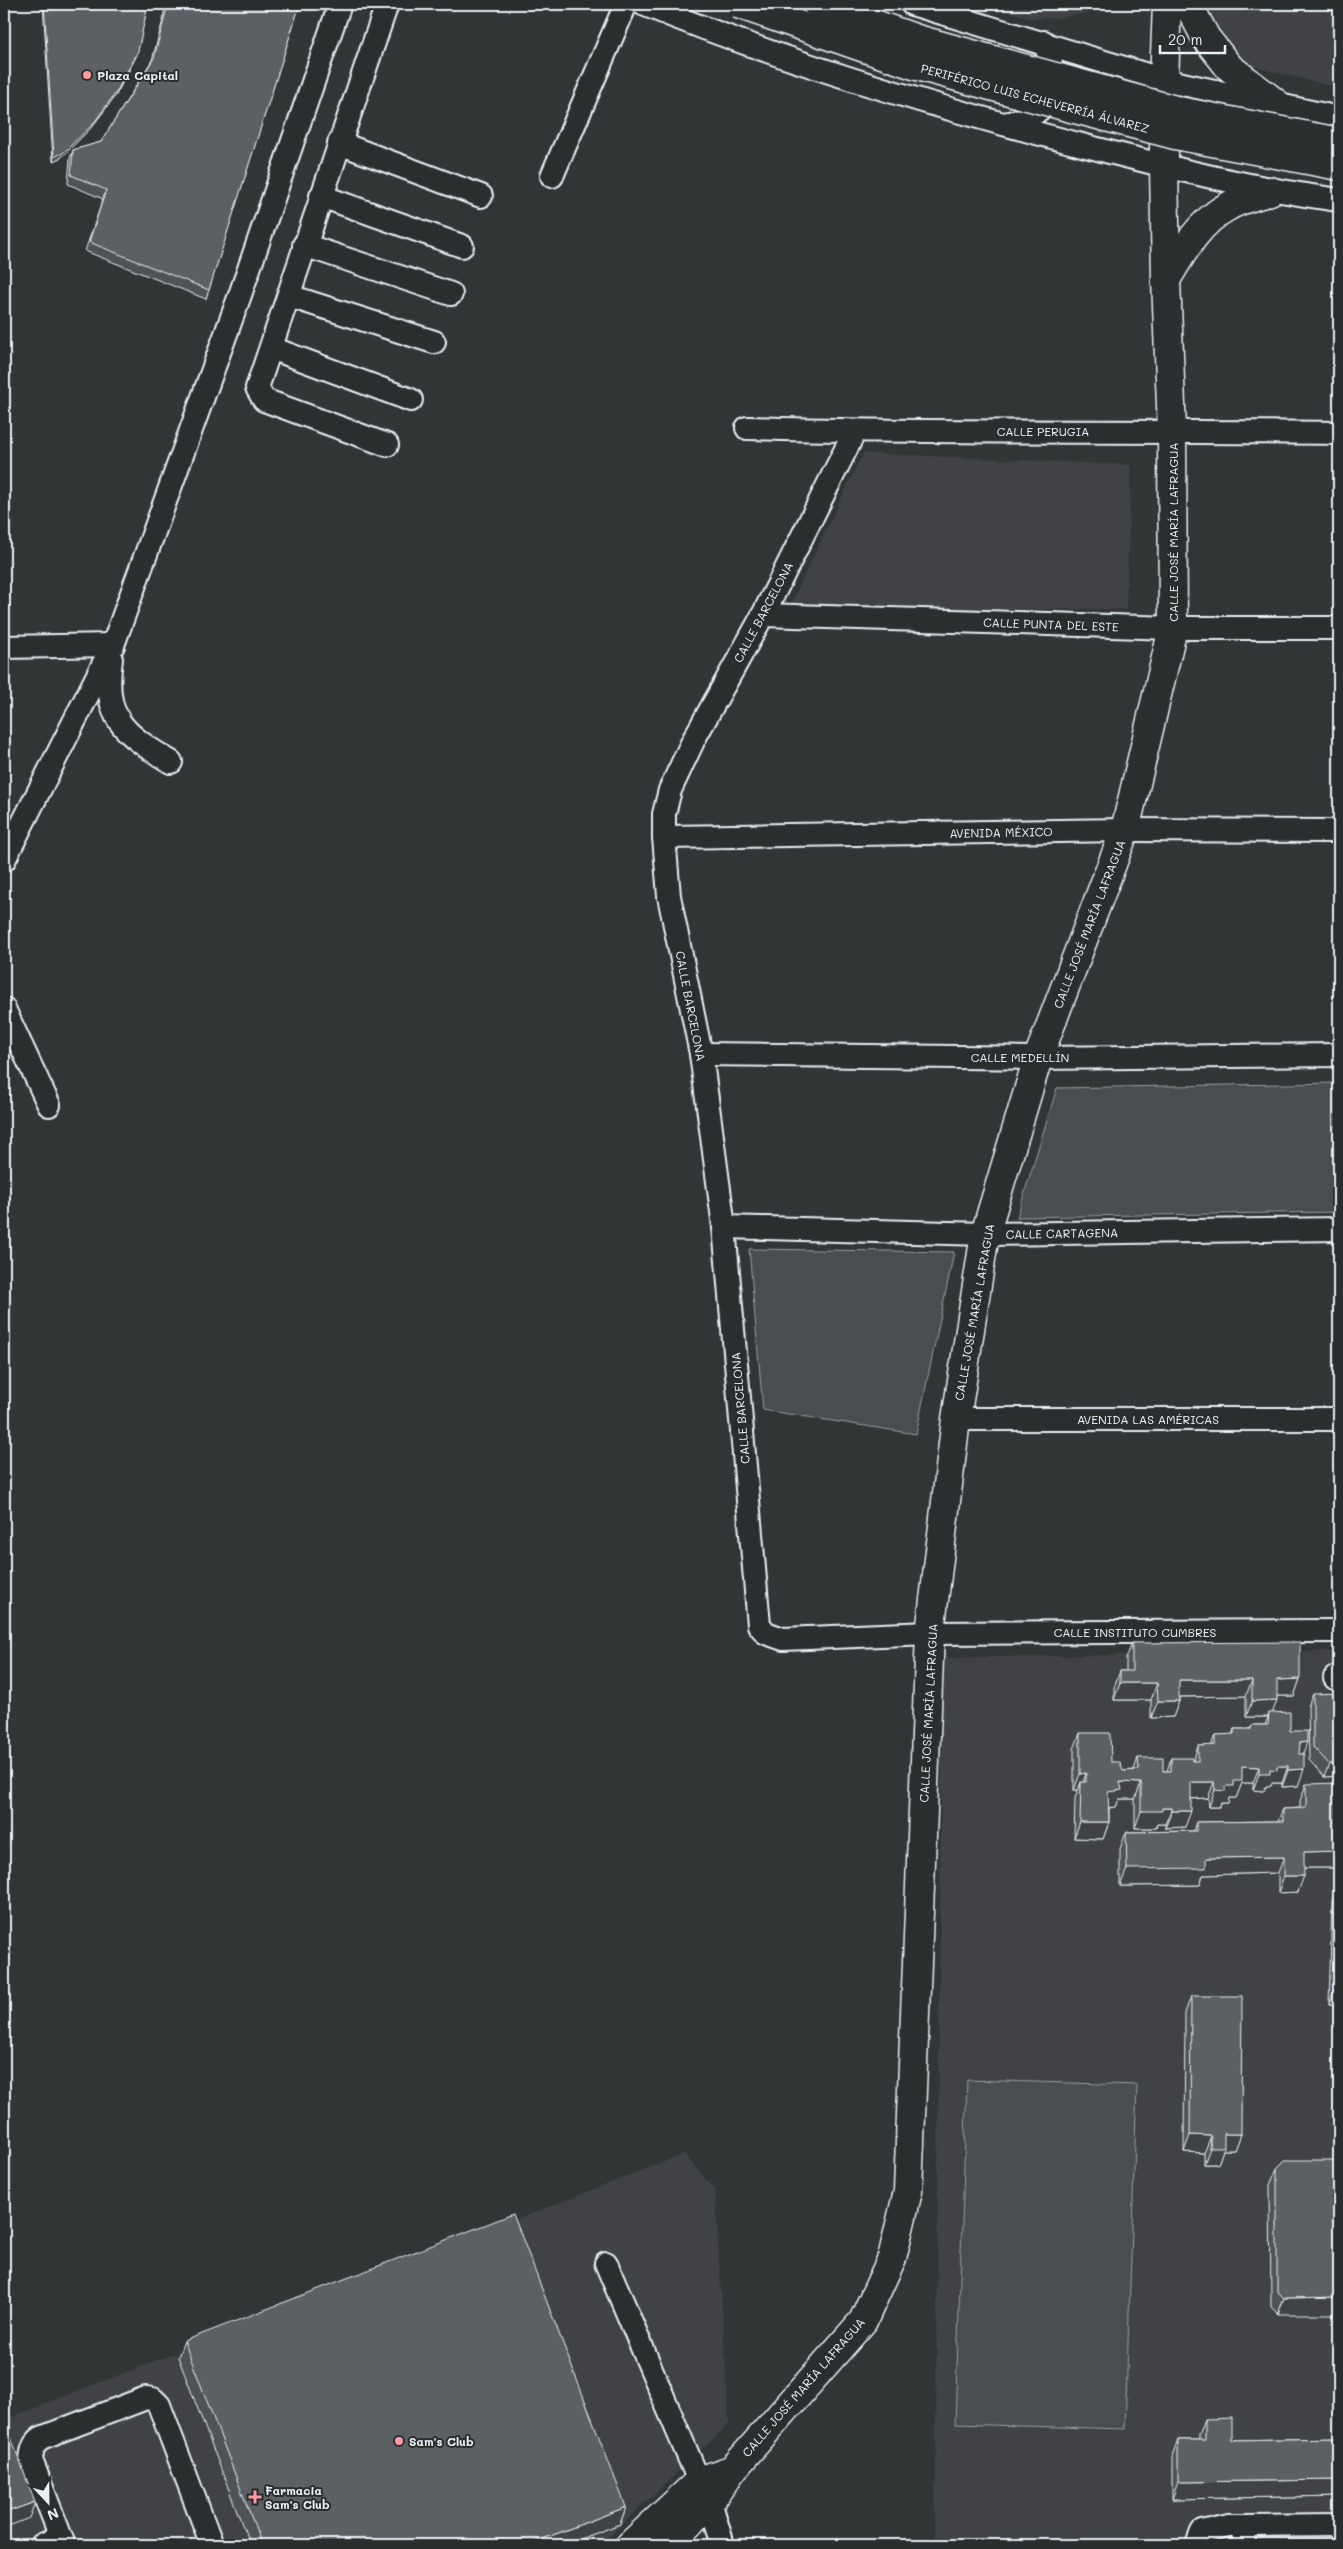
<svg xmlns="http://www.w3.org/2000/svg" width="1343" height="2549" viewBox="0 0 1343 2549" font-family="Mali,sans-serif">
<style>
.built{fill:#3f4244}
.green{fill:#494d4f;stroke:#989fa4}
.lines{fill:none;stroke-linecap:round;stroke-linejoin:round}
.minor-casing{stroke:#e8f1f8;stroke-width:26}
.major-casing{stroke:#e8f1f8;stroke-width:31}
.minor{stroke:#2a2d2e;stroke-width:22}
.major{stroke:#2a2d2e;stroke-width:28}
.highway-bridge-casing{stroke:#e8f1f8;stroke-width:31;stroke-linecap:butt}
.highway-bridge{stroke:#2a2d2e;stroke-width:28}
.wall{fill:#4f5355;stroke:#e8f1f8}
.shaded-wall{fill:#404345;stroke:#e8f1f8}
.building{fill:#5c6063;stroke:#e8f1f8}
.poi-dot{fill:#ff9aa2;stroke:#2a2d2e;stroke-width:2}
.labels{text-anchor:middle;dominant-baseline:central;stroke-width:4;stroke-linejoin:round;paint-order:stroke}
.poi-label{font-size:12px;font-weight:bold;fill:#e8f1f8;stroke:#2a2d2e;text-anchor:start}
.street-label{font-size:12px;fill:#e8f1f8;stroke:#2a2d2e}
</style>
<rect width="100%" height="100%" fill="#323536"/>
<filter id="ink" filterUnits="userSpaceOnUse"><feTurbulence type="fractalNoise" baseFrequency=".02" numOctaves="2"/><feDisplacementMap in="SourceGraphic" scale="10" xChannelSelector="R" yChannelSelector="G"/><feConvolveMatrix kernelMatrix="1 2 1 2 8 2 1 2 1" color-interpolation-filters="sRGB"/></filter>
<g filter="url(#ink)">
<g class="built">
<path d="M986,4H1101L1088,13L1058,18H1028Z"/>
<path d="M1198,4H1339V88L1266,70L1224,55Z"/>
<path d="M863,453L1131,465L1126,609H788Z"/>
<path d="M1339,1651V2545H935L942,1658Z"/>
<path d="M684,2154L715,2190L729,2424L600,2545H4V2420Z"/>
</g>
<g class="green">
<path d="M1339,1083V1212L1017,1217L1057,1088Z"/>
<path d="M749,1249L954,1252L916,1434L763,1410Z"/>
<path d="M967,2080L1137,2085L1125,2429L955,2424Z"/>
</g>
<g class="lines">
<defs>
<g id="minor">
<path d="M387,4L257,388L264,400L387,445"/>
<path d="M643,4C782,61 928,105 1074,143C1163,166 1248,188 1339,200"/>
<path d="M912,4L1164,80L1339,118"/>
<path d="M1004,124C1053,116 1062,85 1044,42"/>
<path d="M339,143L481,196"/>
<path d="M552,176L626,4"/>
<path d="M321,196L462,246"/>
<path d="M304,245L451,294"/>
<path d="M289,296L434,342"/>
<path d="M271,348L411,400"/>
<path d="M747,428C944,434 1142,430 1339,433"/>
<path d="M855,431L763,615L694,739L670,790L664,814V837L669,896L701,1054L724,1227L759,1625L766,1633L783,1639L930,1633L1339,1631"/>
<path d="M763,615L1173,628H1339"/>
<path d="M4,647L113,645"/>
<path d="M111,659C103,719 123,733 171,762"/>
<path d="M664,837L1125,830L1339,831"/>
<path d="M4,860L113,645L240,295L340,4"/>
<path d="M4,1009L49,1105"/>
<path d="M701,1054L1038,1058L1339,1055"/>
<path d="M724,1227L985,1234L1339,1229"/>
<path d="M956,1419H1339"/>
<path d="M1335,1678H1339"/>
<path d="M606,2263L699,2481L710,2501L723,2545"/>
<path d="M1244,2526L1339,2525"/>
<path d="M42,2545L61,2537"/>
<path d="M64,2545L31,2460C32,2450 33,2444 41,2438L146,2398L153,2399L159,2405L212,2545"/>
<path d="M1197,2545L1202,2532L1229,2526H1244L1245,2545"/>
</g>
<g id="major">
<path d="M1188,4L1206,38L1229,67L1277,104"/>
<path d="M1166,280C1182,253 1198,223 1227,207C1240,199 1257,196 1270,191"/>
<path d="M630,2545L699,2481L733,2469"/>
<path d="M669,2545L710,2501L733,2469L863,2321L892,2258L908,2191L930,1633L956,1419L985,1234L1038,1058L1125,830L1173,628L1172,430L1166,280L1164,166V80L1167,4"/>
</g>
</defs>
<use href="#minor" class="minor-casing"/>
<use href="#major" class="major-casing"/>
<use href="#minor" class="minor"/>
<use href="#major" class="major"/>
<defs>
<g id="highway-bridge">
<path d="M738,4L914,65L1075,109L1175,135L1339,166"/>
<path d="M817,4L917,39L1179,111L1339,142"/>
</g>
</defs>
<use href="#highway-bridge" class="highway-bridge-casing"/>
<use href="#highway-bridge" class="highway-bridge"/>
</g>
<g class="wall">
<path d="M43,4H148L137,55L116,95L91,128L62,157L53,161Z"/>
<path d="M165,4H300L206,299L85,251L103,199L68,184L70,158L73,150L101,142L152,60L163,20Z"/>
<path d="M1132,1643L1300,1679L1294,1696H1277L1272,1713L1290,1731L1303,1754L1298,1786L1282,1787V1783H1272L1271,1786H1266L1264,1791L1253,1790V1783H1242L1236,1798H1229L1228,1803H1221L1219,1807H1209L1208,1798L1191,1799L1185,1827L1165,1828V1824H1157L1156,1828H1135V1799H1119L1116,1807L1109,1808V1822L1103,1839L1074,1838L1075,1798L1078,1790H1074V1749L1080,1733L1111,1762L1123,1771L1134,1770L1138,1758L1163,1771H1167L1171,1758L1193,1761L1198,1746H1211L1215,1735H1232L1234,1729H1250L1252,1725H1265L1268,1717H1246V1696L1179,1697V1701L1173,1717L1151,1718V1700H1114V1688L1120,1671H1126V1659Z"/>
<path d="M1313,1694L1339,1776L1324,1777L1309,1760L1308,1706Z"/>
<path d="M1306,1784L1339,1868H1304L1298,1892L1278,1893V1873L1203,1875L1200,1885L1120,1886V1849L1126,1832L1193,1831L1196,1822L1278,1821L1283,1809L1300,1808V1801Z"/>
<path d="M1338,1884L1339,2004H1329L1332,1901Z"/>
<path d="M1191,1996L1241,2134L1235,2150H1223L1218,2164H1204V2153L1184,2152L1185,2013Z"/>
<path d="M1339,2160L1278,2314L1271,2307L1270,2185L1277,2168Z"/>
<path d="M184,2341L626,2507L620,2524L564,2545H250L178,2357Z"/>
<path d="M1205,2419L1232,2440L1339,2438V2496L1172,2499V2457L1178,2440H1199V2435Z"/>
</g>
<g class="shaded-wall">
<path d="M138,51L116,95L91,128L62,157L53,161L54,157Z"/>
<path d="M1300,1679L1294,1696H1271L1277,1680Z"/>
<path d="M1179,1680H1252L1246,1696L1173,1697Z"/>
<path d="M1120,1683H1157L1151,1700H1114Z"/>
<path d="M1277,1700L1271,1717L1269,1713L1268,1717H1246L1252,1701Z"/>
<path d="M1158,1701H1179L1173,1717L1151,1718Z"/>
<path d="M1307,1742L1301,1759H1294L1300,1743Z"/>
<path d="M1329,1764H1339V1776L1324,1777Z"/>
<path d="M1242,1766L1259,1767L1253,1783H1242L1236,1798H1229L1228,1803H1221L1219,1807H1209L1215,1790L1234,1781Z"/>
<path d="M1277,1766H1288L1282,1783H1272L1271,1786H1266L1264,1791L1253,1790L1259,1774Z"/>
<path d="M1304,1769L1298,1786L1282,1787L1288,1770Z"/>
<path d="M1086,1773L1081,1789V1782L1078,1790H1074L1080,1774Z"/>
<path d="M1120,1782L1141,1783L1135,1799H1119L1116,1807L1102,1808L1108,1792Z"/>
<path d="M1191,1782H1214L1208,1798L1185,1799Z"/>
<path d="M1162,1808H1172L1165,1824H1157L1156,1828H1135L1141,1811Z"/>
<path d="M1172,1811H1191L1185,1827L1165,1828Z"/>
<path d="M1080,1822H1109L1103,1839L1074,1838Z"/>
<path d="M1339,1851V1868H1298L1304,1852Z"/>
<path d="M1284,1857L1278,1873L1203,1875L1200,1885L1120,1886L1127,1869L1206,1858Z"/>
<path d="M1284,1876H1304L1298,1892L1278,1893Z"/>
<path d="M1335,1987H1339V2004H1329Z"/>
<path d="M1224,2134H1241L1235,2150H1223L1218,2164H1204L1210,2148Z"/>
<path d="M1190,2135L1211,2136L1204,2153L1184,2152Z"/>
<path d="M1339,2297V2314H1278L1284,2298Z"/>
<path d="M1339,2480V2496L1172,2499L1178,2482Z"/>
<path d="M35,2502L29,2518L4,2528V2513Z"/>
<path d="M626,2507L620,2524L564,2545H527Z"/>
</g>
<g class="building">
<path d="M44,4H148L138,51L117,91L93,124L63,153L54,157Z"/>
<path d="M167,4H300L209,290L89,242L106,190L71,175L73,150L101,142L154,58L166,12Z"/>
<path d="M1300,1642V1679L1277,1680V1700L1252,1701V1680H1179V1701H1158L1157,1683H1120V1671H1132V1643Z"/>
<path d="M1339,1693V1764H1329L1313,1747V1694Z"/>
<path d="M1290,1712V1731H1307V1742L1300,1743L1299,1754H1304V1769L1288,1770V1766H1277V1770L1270,1769V1774H1259V1767L1242,1766V1781H1234V1786H1226L1225,1791L1215,1790L1214,1782H1191V1811H1172V1808H1162V1811H1141V1783L1120,1782L1122,1790L1108,1792L1109,1822H1080L1081,1782H1086V1773L1080,1774V1733H1110L1111,1762H1120L1123,1771L1139,1770L1138,1758H1163V1771H1171V1758H1192V1761H1198V1746L1215,1745V1735L1234,1734V1729H1251L1252,1725H1268L1269,1713Z"/>
<path d="M1339,1783V1851L1304,1852V1876H1284V1857L1206,1858V1868L1127,1869L1126,1832L1196,1831V1822L1283,1821V1809L1306,1808V1784Z"/>
<path d="M1338,1884H1339V1987H1335Z"/>
<path d="M1191,1996H1242L1241,2134H1224V2148H1210L1211,2136L1190,2135Z"/>
<path d="M1285,2160H1339V2297L1284,2298L1277,2291V2168Z"/>
<path d="M513,2214L626,2507L527,2545H262L184,2341Z"/>
<path d="M1232,2418V2440L1339,2438V2480L1178,2482V2440H1205V2419Z"/>
<path d="M4,2419L35,2502L4,2513Z"/>
</g>
</g>
<g class="poi-dot">
<circle cx="87" cy="75" r="5"/>
<circle cx="399" cy="2441" r="5"/>
<path d="M252.5 2489.5h5v5h5v5h-5v5h-5v-5h-5v-5h5z"/>
</g>
<g class="labels">
<g class="poi-label">
<text x="97" y="75">Plaza Capital</text>
<text x="409" y="2441">Sam's Club</text>
<text x="265" y="2490">Farmacia<tspan x="265" dy="14">Sam's Club</tspan></text>
</g>
<g class="street-label">
<text transform="translate(1035 98) rotate(15)">PERIFÉRICO LUIS ECHEVERRÍA ÁLVAREZ</text>
<text x="1043" y="431">CALLE PERUGIA</text>
<text transform="translate(1173 532) rotate(-90)">CALLE JOSÉ MARÍA LAFRAGUA</text>
<text transform="translate(763 612) rotate(-62)">CALLE BARCELONA</text>
<text transform="translate(1051 624) rotate(2)">CALLE PUNTA DEL ESTE</text>
<text transform="translate(1001 832) rotate(-1)">AVENIDA MÉXICO</text>
<text transform="translate(1089 924) rotate(-69)">CALLE JOSÉ MARÍA LAFRAGUA</text>
<text transform="translate(691 1006) rotate(79)">CALLE BARCELONA</text>
<text x="1020" y="1057">CALLE MEDELLÍN</text>
<text transform="translate(1062 1233) rotate(-1)">CALLE CARTAGENA</text>
<text transform="translate(974 1312) rotate(-80)">CALLE JOSÉ MARÍA LAFRAGUA</text>
<text transform="translate(740 1408) rotate(-95)">CALLE BARCELONA</text>
<text x="1148" y="1419">AVENIDA LAS AMÉRICAS</text>
<text x="1135" y="1632">CALLE INSTITUTO CUMBRES</text>
<text transform="translate(928 1713) rotate(-87)">CALLE JOSÉ MARÍA LAFRAGUA</text>
<text transform="translate(803 2387) rotate(-49)">CALLE JOSÉ MARÍA LAFRAGUA</text>
</g>
</g>
<rect width="1343" height="2549" fill="none" stroke="#2a2d2e" stroke-width="20"/>
<rect x="10" y="10" width="1323" height="2529" fill="none" stroke="#e8f1f8" stroke-width="2" filter="url(#ink)"/>
<g transform="translate(48 2502) rotate(158)" stroke="#2a2d2e" stroke-width="4" paint-order="stroke">
<path d="M0-4L9 19L0 12L-9 19Z" fill="#e8f1f8"/>
<text y="-8" font-size="14" font-weight="bold" text-anchor="middle" fill="#e8f1f8">N</text>
</g>
<path d="M1160 45v8h65v-8" fill="none" stroke="#e8f1f8" stroke-width="2.5"/>
<text x="1168" y="45" font-size="15" fill="#e8f1f8" stroke="#2a2d2e" stroke-width="4" paint-order="stroke">20 m</text>
</svg>
